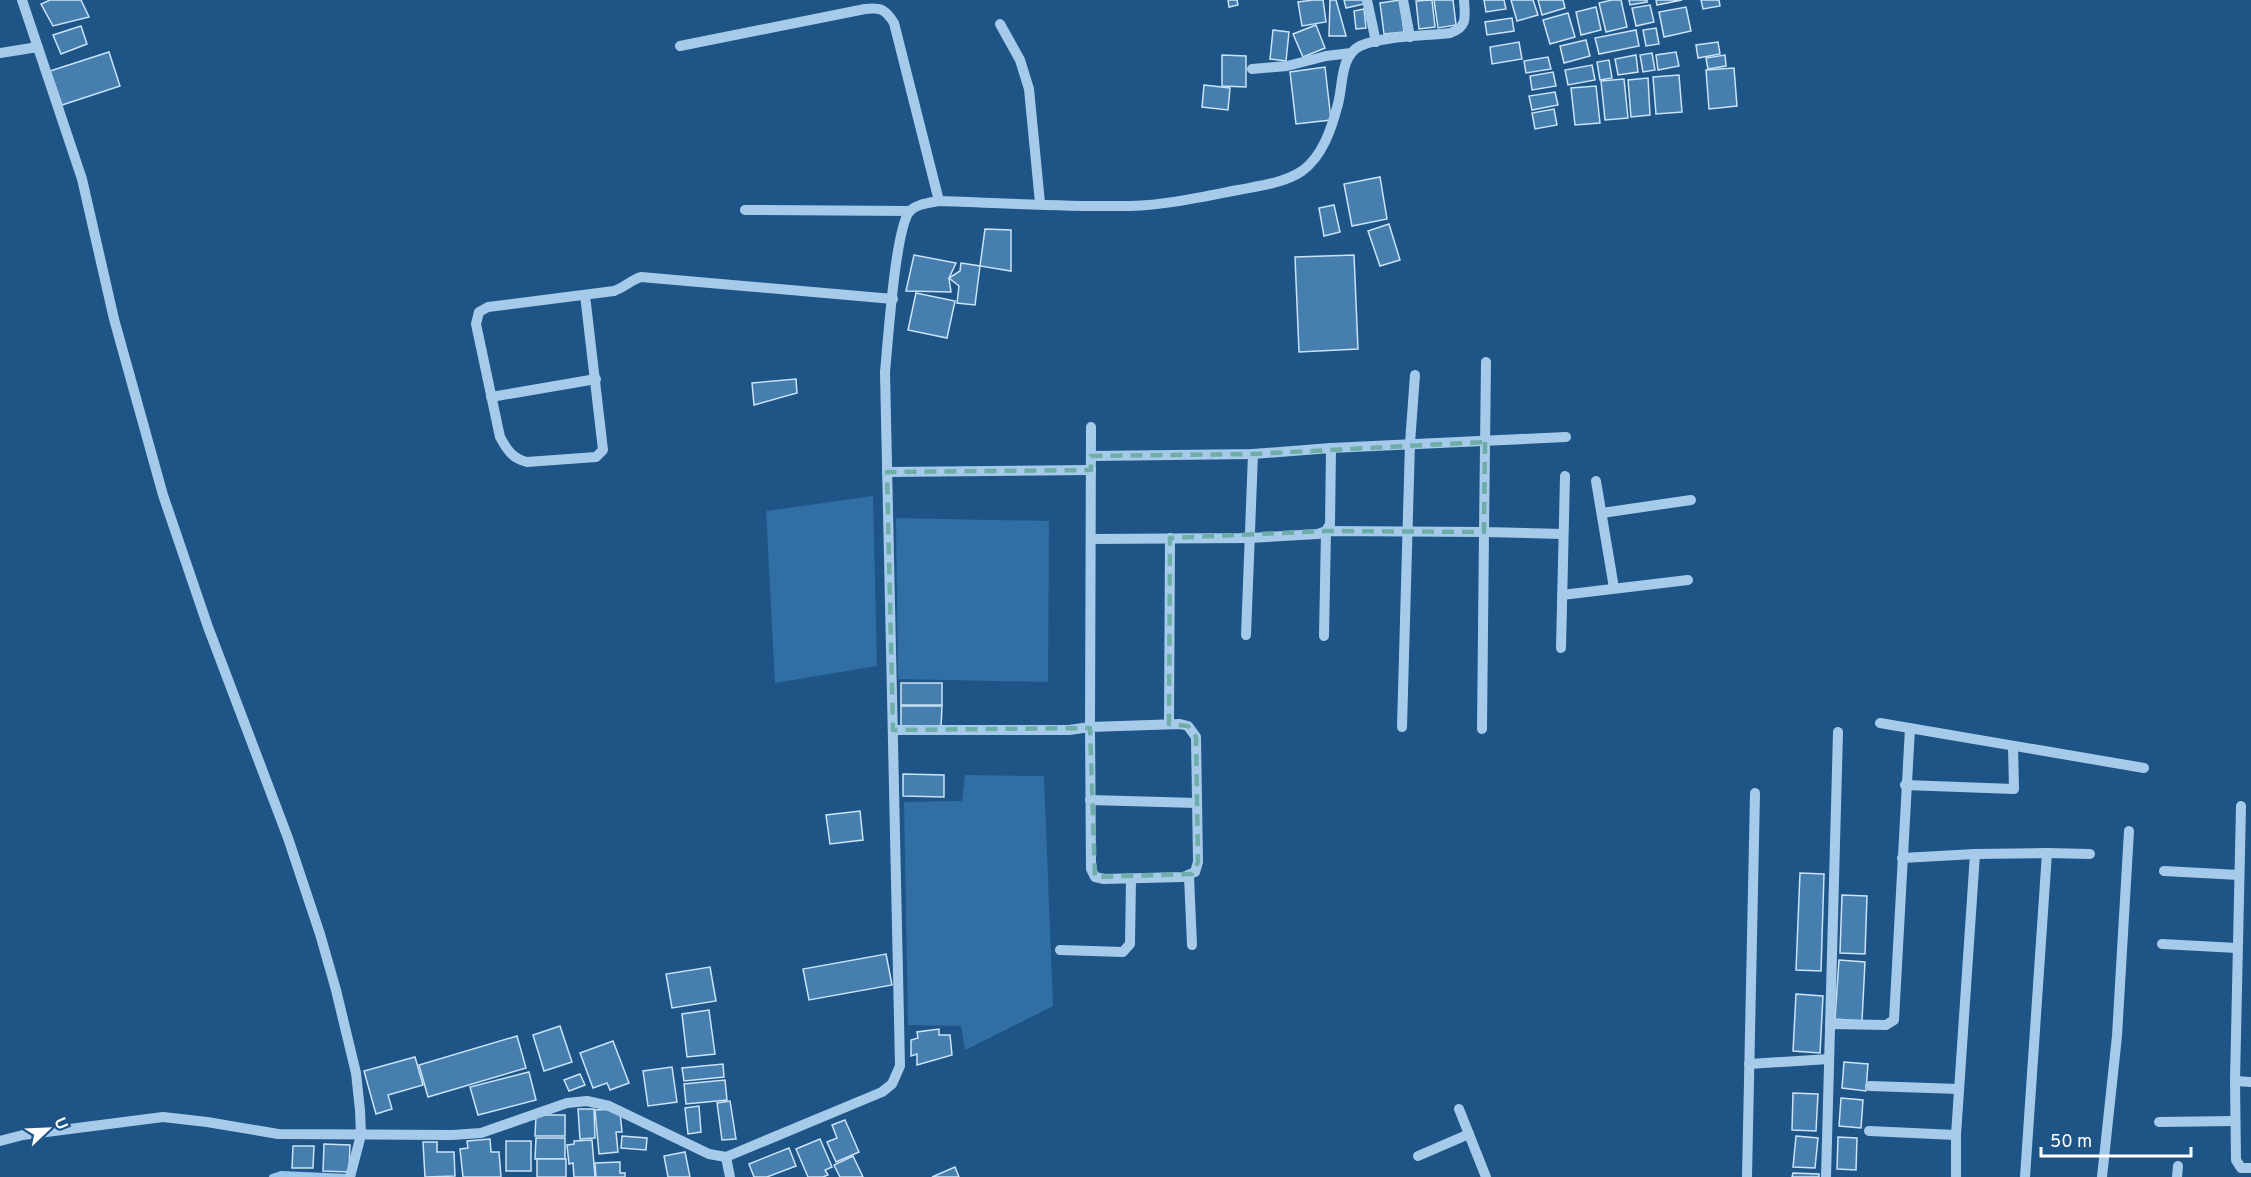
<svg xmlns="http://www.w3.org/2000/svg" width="2251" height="1177" viewBox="0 0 2251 1177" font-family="Overpass,sans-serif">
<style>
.green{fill:#316ea3}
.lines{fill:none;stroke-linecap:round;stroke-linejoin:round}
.stream{stroke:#99c7ec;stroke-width:6}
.building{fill:#467eae;stroke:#cae3f8;stroke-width:1.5}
.minor{stroke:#a6cbea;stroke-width:10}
.marked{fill:none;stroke:#6fada8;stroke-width:4.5;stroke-dasharray:12 8;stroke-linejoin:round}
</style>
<rect width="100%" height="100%" fill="#1e5486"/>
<g class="green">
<path d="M873,496L877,666L775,683L766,511Z"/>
<path d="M896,518L1049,521L1048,682L898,679Z"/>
<path d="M965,775L1044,776L1053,1006L965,1050L961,1026L908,1025L904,802L962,801Z"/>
</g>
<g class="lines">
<path class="stream" d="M272,1177L281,1174L349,1177"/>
</g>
<g class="building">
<path d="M50,0H81L89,17L53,26L41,4Z"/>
<path d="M1228,0H1237L1238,5L1229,7Z"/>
<path d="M1313,0H1323L1326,22L1302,26L1298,2Z"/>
<path d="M1330,0H1336L1346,36H1329Z"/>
<path d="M1344,0H1363L1364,4L1346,8Z"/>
<path d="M1400,0L1404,32L1384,34L1380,3Z"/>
<path d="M1432,0L1435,27L1419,29L1416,1Z"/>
<path d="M1434,0H1453L1456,25L1438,28Z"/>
<path d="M1484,0H1504L1506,9L1486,12Z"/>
<path d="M1511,0H1533L1538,15L1517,21Z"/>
<path d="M1538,0H1563L1565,8L1542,15Z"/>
<path d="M1612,0H1621L1627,27L1606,32L1599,3Z"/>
<path d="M1629,0H1647V2L1630,5Z"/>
<path d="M1656,0H1682L1657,5Z"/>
<path d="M1701,0H1719L1720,6L1703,9Z"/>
<path d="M1650,5L1654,22L1636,26L1632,8Z"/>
<path d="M1596,7L1601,30L1581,35L1576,12Z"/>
<path d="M1686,7L1691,31L1664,37L1659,12Z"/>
<path d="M1364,9L1366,28L1356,29L1354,11Z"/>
<path d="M1568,13L1575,37L1550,44L1543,20Z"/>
<path d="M1512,18L1514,31L1487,35L1485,22Z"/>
<path d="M1316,25L1325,48L1303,57L1293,34Z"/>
<path d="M81,26L87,44L61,54L53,35Z"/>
<path d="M1656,28L1659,44L1646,46L1643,30Z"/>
<path d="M1273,30L1289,32L1286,61L1270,59Z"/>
<path d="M1636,30L1639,46L1599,54L1595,38Z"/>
<path d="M1586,40L1590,56L1564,63L1560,46Z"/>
<path d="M1519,42L1522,59L1492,64L1490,47Z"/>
<path d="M1718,42L1720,54L1698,58L1696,45Z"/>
<path d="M109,52L120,86L62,105L50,71Z"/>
<path d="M1676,52L1679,66L1658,70L1656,55Z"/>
<path d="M1652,53L1655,70L1643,72L1640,55Z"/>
<path d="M1222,55L1246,56V87L1222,86Z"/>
<path d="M1636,55L1638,72L1618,75L1615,59Z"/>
<path d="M1725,55L1726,66L1708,69L1706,58Z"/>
<path d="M1548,57L1551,69L1526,73L1524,61Z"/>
<path d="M1609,60L1612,78L1600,80L1597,62Z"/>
<path d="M1592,65L1595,80L1568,85L1565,70Z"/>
<path d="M1325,67L1331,120L1296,124L1290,72Z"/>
<path d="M1734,68L1737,106L1709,109L1706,70Z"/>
<path d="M1553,72L1556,86L1532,90L1530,76Z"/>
<path d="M1679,75L1682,112L1656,114L1653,77Z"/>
<path d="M1648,78L1650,115L1631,117L1628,80Z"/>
<path d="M1624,79L1628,118L1605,120L1601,81Z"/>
<path d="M1204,85L1230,88L1228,110L1202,107Z"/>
<path d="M1596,86L1600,123L1575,125L1571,88Z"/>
<path d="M1555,92L1558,105L1532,110L1529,96Z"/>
<path d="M1554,109L1557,125L1535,129L1532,113Z"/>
<path d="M1380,177L1387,219L1352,226L1344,184Z"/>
<path d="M1334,205L1340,232L1324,236L1319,208Z"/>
<path d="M1389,224L1400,260L1380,266L1368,231Z"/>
<path d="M985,229L1011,230V271L980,266Z"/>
<path d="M914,255L956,263L949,278L951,292L906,291Z"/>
<path d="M1354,255L1358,349L1299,352L1295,257Z"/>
<path d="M961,263L980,266L975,305L957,303L959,286L949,278L960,271Z"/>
<path d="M916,293L955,301L947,338L908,330Z"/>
<path d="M796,379L797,393L754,405L752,383Z"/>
<rect x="901" y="683" width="41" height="22"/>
<path d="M901,706H942L941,728H901Z"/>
<path d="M903,774L944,775V797L903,796Z"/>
<path d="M860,811L863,840L830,844L826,815Z"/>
<path d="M1800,873L1824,874L1821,971L1796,970Z"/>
<path d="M1842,895L1867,896L1865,954L1840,953Z"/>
<path d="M886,954L892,985L809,1000L803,969Z"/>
<path d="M1839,960L1865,962L1862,1021L1835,1019Z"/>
<path d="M710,967L716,1001L672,1008L666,974Z"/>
<path d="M1796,994L1823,996L1820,1053L1793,1051Z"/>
<path d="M709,1010L715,1054L687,1057L682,1014Z"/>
<path d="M560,1026L572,1062L544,1071L533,1035Z"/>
<path d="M939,1029V1035H950L952,1055L917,1065V1054L911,1056V1040L918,1038L917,1032Z"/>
<path d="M517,1036L526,1068L428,1097L419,1065Z"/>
<path d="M613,1041L629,1083L610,1090L607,1083L593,1088L580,1053Z"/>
<path d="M415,1057L423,1085L388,1095L392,1109L376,1114L364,1071Z"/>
<path d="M1844,1062L1868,1064L1866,1091L1842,1088Z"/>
<path d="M723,1064L724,1077L684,1081L682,1068Z"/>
<path d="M672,1067L677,1102L648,1106L643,1071Z"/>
<path d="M529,1072L536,1100L478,1115L470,1087Z"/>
<path d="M580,1074L585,1085L569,1091L564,1080Z"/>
<path d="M725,1080L727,1100L686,1104L684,1084Z"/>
<path d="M1793,1093L1818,1094L1816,1131L1792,1130Z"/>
<path d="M1841,1098L1863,1100L1861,1128L1839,1126Z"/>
<path d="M730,1101L736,1139L722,1140L717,1103Z"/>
<path d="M699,1106L701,1132L688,1134L685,1108Z"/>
<path d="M578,1109H594L595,1138L580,1139Z"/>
<path d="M613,1109L620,1112L622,1132H616L618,1152L599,1154L595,1110Z"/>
<path d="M536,1115H565V1136H535Z"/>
<path d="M845,1120L859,1152L836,1162L827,1142L837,1138L832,1125Z"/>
<path d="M622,1136L647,1138L646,1150L621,1148Z"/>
<path d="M1796,1136L1818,1138L1815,1168L1793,1167Z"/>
<path d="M1838,1137L1857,1138L1856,1170L1837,1169Z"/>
<path d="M536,1138H565V1159H535Z"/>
<path d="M490,1139L491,1152H499L501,1177H463L460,1149L468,1148L467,1141Z"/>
<path d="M820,1139L832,1167L825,1170L828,1175L823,1177H808L796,1149Z"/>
<path d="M592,1140L595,1177H574L573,1163L569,1164L567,1145L574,1144V1141Z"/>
<rect x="506" y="1141" width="25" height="30"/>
<path d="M423,1142H437V1152H454L455,1176L425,1177Z"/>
<path d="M324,1144L350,1145L349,1172L323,1171Z"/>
<path d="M293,1146H314L313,1168H292Z"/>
<path d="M789,1148L796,1166L767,1177H754L749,1164Z"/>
<path d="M685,1152L690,1177H668L664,1156Z"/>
<path d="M853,1156L863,1177H840L834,1165Z"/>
<rect x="537" y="1159" width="29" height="18"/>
<path d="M620,1162V1173H625V1177H596L595,1163Z"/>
<path d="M955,1167L959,1177H932Z"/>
<path d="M1793,1173L1819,1174V1177H1792Z"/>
</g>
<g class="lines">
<g class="minor">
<path d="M22,0L82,179L114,319L163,495L208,627L288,838L320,934L336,990L356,1073L360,1110L361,1135L350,1177"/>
<path d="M1367,0L1376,42"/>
<path d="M1403,0L1410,37"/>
<path d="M1000,24L1020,60L1029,89L1040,203"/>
<path d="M680,46L865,9C881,7 886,10 894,23L939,201"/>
<path d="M0,53L38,47"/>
<path d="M1252,69L1287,66L1326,56L1351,53"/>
<path d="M745,210L910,211"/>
<path d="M585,295L603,450L596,457L527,462C512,458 507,450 500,437L476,324L479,312L488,307L614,291C625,287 631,280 641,277L893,299"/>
<path d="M1486,362L1484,532L1563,534"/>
<path d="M491,397L596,379"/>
<path d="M1331,448L1566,437"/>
<path d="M887,472L1091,470"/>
<path d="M1596,481L1614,588"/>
<path d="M1602,513L1691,500"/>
<path d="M1091,539L1249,538L1318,534L1326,531L1330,524L1331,448L1253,454L1091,456"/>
<path d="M1562,595L1688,580"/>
<path d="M1246,635L1253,454"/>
<path d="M1324,636L1326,531L1484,532L1482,729"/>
<path d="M1561,648L1565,476"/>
<path d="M1880,723L2144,768"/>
<path d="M1169,724L1170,538"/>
<path d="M1402,727L1410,443L1415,375"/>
<path d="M893,730H1069L1090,727L1091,869L1095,877L1104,879L1183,877L1195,872L1198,862L1196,737L1188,726L1180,724L1090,727L1091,427"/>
<path d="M1905,785L2014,789L2013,746"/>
<path d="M1090,800L1197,803"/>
<path d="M2241,806L2235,1081L2236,1160L2241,1168H2251"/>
<path d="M2047,853L2090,854"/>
<path d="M1902,858L1975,854L2047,853L2025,1177"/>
<path d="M2164,871L2239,875"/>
<path d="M1189,876L1192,945"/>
<path d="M2162,944L2237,948"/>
<path d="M1060,950L1123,952L1130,944L1131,879"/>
<path d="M1830,1024L1886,1025L1894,1020L1910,728"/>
<path d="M1749,1064L1829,1059"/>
<path d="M2235,1081L2251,1082"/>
<path d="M1870,1086L1959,1089"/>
<path d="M1459,1109L1486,1177"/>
<path d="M2159,1122L2235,1121"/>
<path d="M1869,1131L1956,1135"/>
<path d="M0,1141L23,1135L163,1117L207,1122L278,1134L452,1135L481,1133L567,1103L587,1101L609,1106L709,1154L726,1157L882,1092L892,1084L900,1066L885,372C888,342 895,232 909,212C916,204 928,203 939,201C1002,203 1066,207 1130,206C1166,205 1202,197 1238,190C1259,186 1284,183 1302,171C1323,156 1332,127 1338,104C1343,86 1340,56 1360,46C1381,36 1425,36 1450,33C1468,27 1465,17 1464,0"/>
<path d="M1418,1156L1469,1134"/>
<path d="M726,1157L730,1177"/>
<path d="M1747,1177L1755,793"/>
<path d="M1826,1177L1838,732"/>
<path d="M1956,1177V1135L1975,854"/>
<path d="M2102,1177L2117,1036L2129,831"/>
<path d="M2177,1177L2178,1166"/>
</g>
</g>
<path class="marked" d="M1485,442L1484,532L1326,531L1170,538L1169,724L1188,726L1196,737L1198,862L1192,874L1095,877L1090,728L893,730L887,472L1091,470V456L1253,454Z"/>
<g transform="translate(48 1129) rotate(67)" stroke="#1e5486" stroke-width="4.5" paint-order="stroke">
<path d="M0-4.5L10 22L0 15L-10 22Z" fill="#ffffff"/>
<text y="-9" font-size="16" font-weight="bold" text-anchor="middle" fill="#ffffff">U</text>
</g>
<path d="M2041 1147v9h150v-9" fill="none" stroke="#ffffff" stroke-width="3"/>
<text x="2050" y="1147" font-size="18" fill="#ffffff" stroke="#1e5486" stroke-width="4.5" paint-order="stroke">50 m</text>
</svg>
